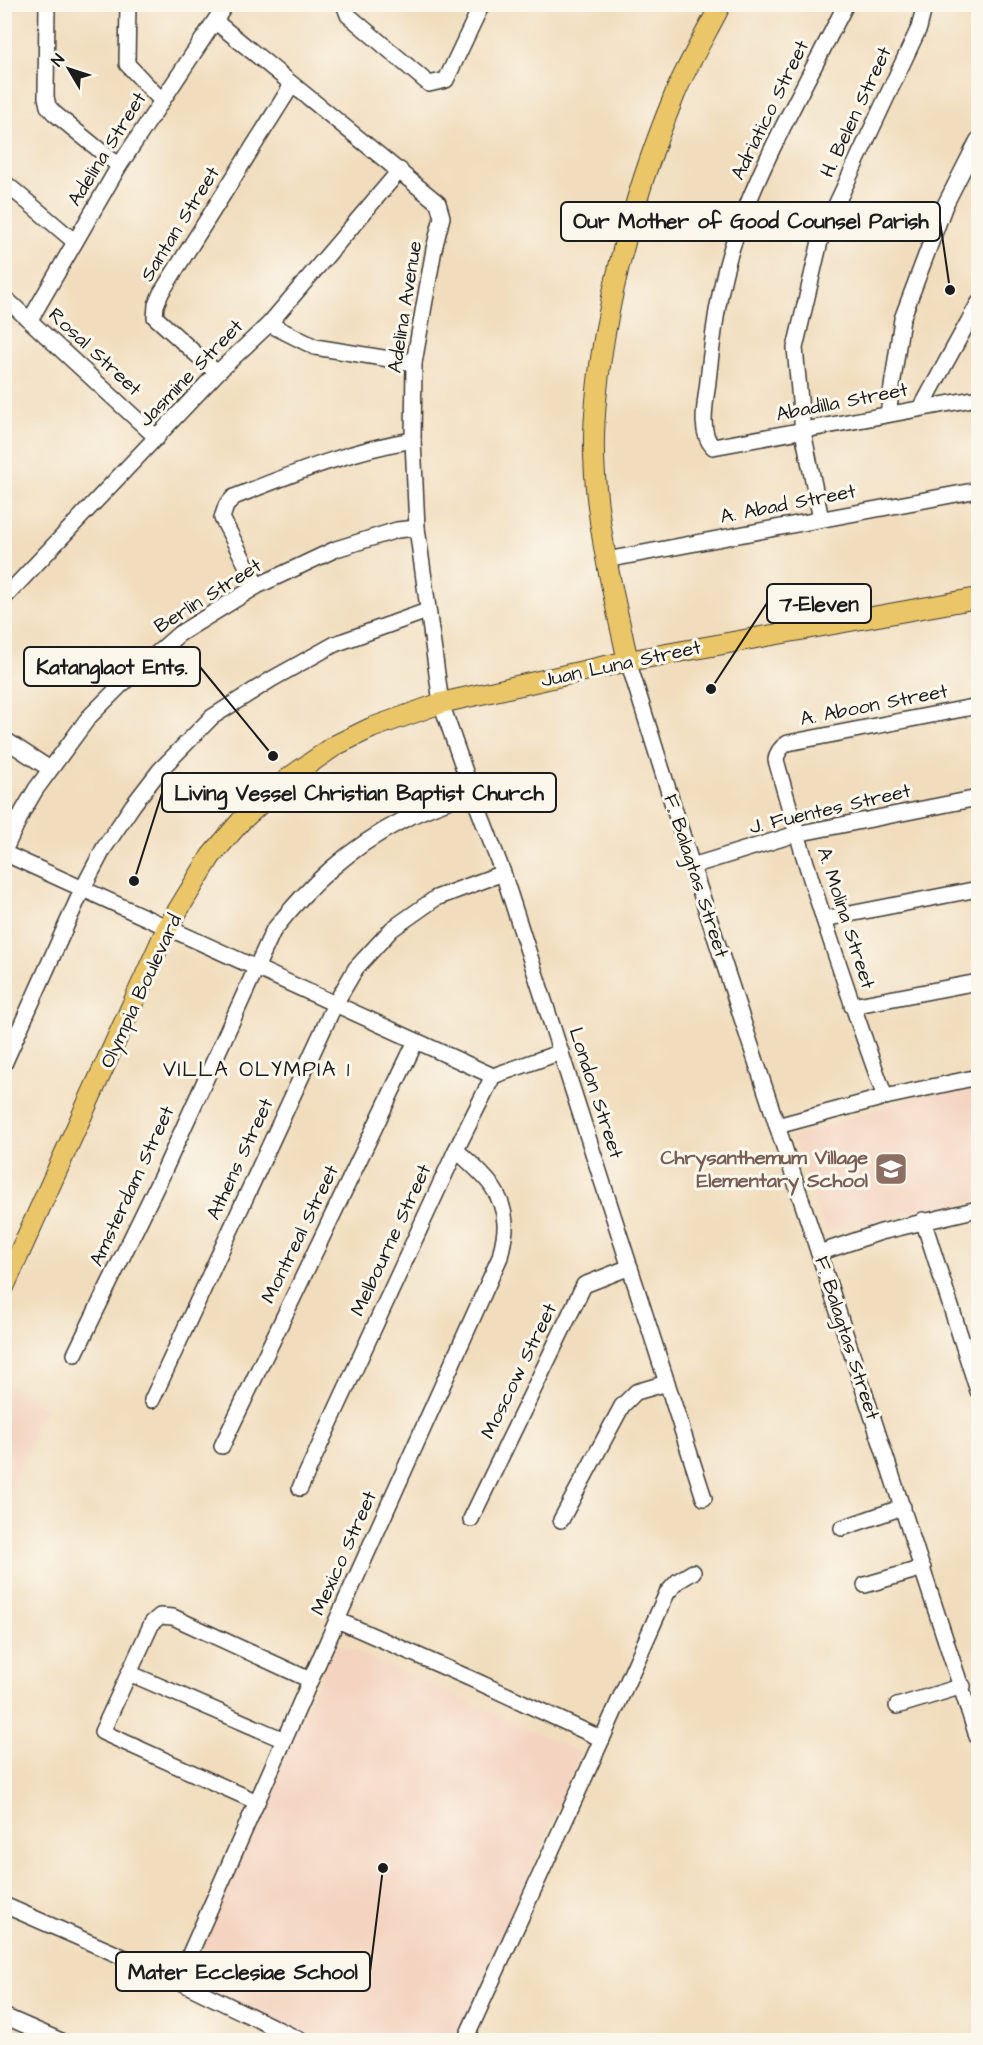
<svg xmlns="http://www.w3.org/2000/svg" width="983" height="2045" viewBox="0 0 983 2045" font-family="'Architects Daughter',sans-serif">
<style>
.built{fill:#f4d3c0}
.lines{fill:none;stroke-linecap:round;stroke-linejoin:round}
.minor-casing{stroke:#3c3934;stroke-width:18}
.major-casing{stroke:#3c3934;stroke-width:22}
.minor{stroke:#fff;stroke-width:15}
.major{stroke:#ebc669;stroke-width:20}
.labels{text-anchor:middle;dominant-baseline:central;stroke-width:6;stroke-linejoin:round;paint-order:stroke}
.street-label{font-size:20px;fill:#1c1c1c;stroke:#fbf7ec}
.education-label{font-size:20px;font-weight:bold;fill:#785e54;stroke:#fbf7ec;text-anchor:end}
.neighbourhood-label{font-size:21px;letter-spacing:1.5px;fill:#1c1c1c;stroke:#fbf7ec}
.leader{fill:none;stroke:#1c1c1c;stroke-width:2}
.callout-dot{fill:#1c1c1c;stroke:#fbf7ec;stroke-width:2}
.callout{fill:#fbf7ec;stroke:#1c1c1c;stroke-width:2}
.callout-label{font-size:21px;text-anchor:middle;font-weight:bold;fill:#1c1c1c}
</style>
<rect width="100%" height="100%" fill="#fbf7ec"/>
<filter id="ink" filterUnits="userSpaceOnUse"><feTurbulence type="fractalNoise" baseFrequency=".0167" numOctaves="2"/><feDisplacementMap in="SourceGraphic" scale="12" xChannelSelector="R" yChannelSelector="G"/><feConvolveMatrix kernelMatrix="1 2 1 2 8 2 1 2 1" color-interpolation-filters="sRGB"/></filter>
<filter id="wash" filterUnits="userSpaceOnUse"><feTurbulence type="fractalNoise" baseFrequency=".008" numOctaves="4" result="noise"/><feDisplacementMap in="SourceGraphic" scale="24" xChannelSelector="R" yChannelSelector="G"/><feGaussianBlur stdDeviation="1.35" result="paint"/><feColorMatrix in="noise" values="0 0 0 0 0 0 0 0 0 0 0 0 0 0 0 0 0 1.4 0 .05"/><feComposite in="paint" operator="in"/></filter>
<g filter="url(#wash)">
<rect width="100%" height="100%" fill="#f1ddbd"/>
<g class="built">
<path d="M978,1084V1200L825,1231L793,1137L918,1095Z"/>
<path d="M5,1382L45,1409L5,1499Z"/>
<path d="M336,1643L581,1753L457,2040H312L182,1982Z"/>
</g>
</g>
<g filter="url(#ink)">
<g class="lines">
<defs>
<g id="minor">
<path d="M47,4L46,97L48,106L54,113L119,166"/>
<path d="M128,4L127,64L161,100"/>
<path d="M344,4L348,15L429,84L446,80L482,4"/>
<path d="M846,4C808,80 762,159 735,238C719,284 713,334 708,381C706,401 698,432 713,447L978,398"/>
<path d="M216,22L438,203L442,217L434,249L414,363L413,440L417,528L441,703L472,792L503,873L704,1498"/>
<path d="M4,182L75,242"/>
<path d="M4,297L157,438"/>
<path d="M30,320L119,166L226,4"/>
<path d="M269,324L315,347L414,363"/>
<path d="M217,373L155,317L156,305L161,293L292,85"/>
<path d="M921,408L978,304"/>
<path d="M888,414L902,319L945,205L978,140"/>
<path d="M821,519L803,432L795,348L821,237L919,28L925,4"/>
<path d="M606,560L978,490"/>
<path d="M257,586L222,518L226,506L234,497C292,474 351,450 413,440"/>
<path d="M4,598L217,373L269,324L400,170"/>
<path d="M628,661L692,866L978,1739"/>
<path d="M4,739L50,769"/>
<path d="M4,851L23,811L36,789L89,717L121,685L179,634L257,586L336,549L397,530L417,528"/>
<path d="M4,853L493,1076"/>
<path d="M692,866L796,834L978,798"/>
<path d="M824,919L978,889"/>
<path d="M852,1006L978,982"/>
<path d="M4,1064L82,890L104,848L133,805L160,770L212,717L272,679L335,644L427,611"/>
<path d="M885,1097C845,986 807,874 776,760C777,752 781,747 788,743L978,706"/>
<path d="M777,1126L885,1097L978,1077"/>
<path d="M923,1220L978,1391"/>
<path d="M819,1253L881,1232L978,1209"/>
<path d="M75,1354L163,1173L273,931C310,884 349,848 403,820C424,809 449,801 472,792"/>
<path d="M152,1400L335,1004L356,968L392,929L436,898L503,873"/>
<path d="M222,1446L416,1041"/>
<path d="M300,1488L456,1150L493,1076L561,1052"/>
<path d="M471,1519L584,1285L630,1267"/>
<path d="M561,1520L622,1406L636,1392L667,1383"/>
<path d="M842,1528L903,1507"/>
<path d="M865,1585L923,1568"/>
<path d="M337,1620L476,1681L602,1739L667,1593L678,1581L693,1572"/>
<path d="M129,1673L284,1740"/>
<path d="M897,1706L963,1686"/>
<path d="M257,1802L102,1732L152,1623L160,1616L173,1617L310,1680"/>
<path d="M4,1905L178,1981L300,2040"/>
<path d="M178,1981L337,1620L500,1257C502,1246 506,1234 505,1223C503,1189 480,1172 456,1150"/>
<path d="M4,2016L59,2040"/>
<path d="M465,2040L602,1739"/>
</g>
<g id="major">
<path d="M628,661C613,593 596,525 594,455C593,414 598,374 605,333C620,248 642,173 675,94C688,63 706,34 721,4"/>
<path d="M4,1287L167,928L211,856L241,821L290,777L336,745L371,728L441,703L628,661L978,598"/>
</g>
</defs>
<use href="#minor" class="minor-casing"/>
<use href="#major" class="major-casing"/>
<use href="#minor" class="minor"/>
<use href="#major" class="major"/>
</g>
</g>
<defs>
<symbol id="school-square" viewBox="-11 -11 22 22"><rect x="-9" y="-9" width="18" height="18" rx="4" fill="#8d6e63" stroke="#fbf7ec"/><path d="M0-5L7-2L0 1L-7-2ZM-4 1L0 2.5L4 1V4Q0 6-4 4Z" fill="#fff"/></symbol>
</defs>
<g fill-rule="evenodd">
<use href="#school-square" x="872" y="1150" width="38" height="38"/>
</g>
<g class="labels">
<g class="street-label">
<text transform="translate(770 110) rotate(-64)">Adriatico Street</text>
<text transform="translate(856 112) rotate(-65)">H. Belen Street</text>
<text transform="translate(107 149) rotate(-58)">Adelina Street</text>
<text transform="translate(180 224) rotate(-58)">Santan Street</text>
<text transform="translate(405 307) rotate(-81)">Adelina Avenue</text>
<text transform="translate(95 352) rotate(43)">Rosal Street</text>
<text transform="translate(191 373) rotate(-46)">Jasmine Street</text>
<text transform="translate(842 402) rotate(-11)">Abadilla Street</text>
<text transform="translate(788 504) rotate(-11)">A. Abad Street</text>
<text transform="translate(208 596) rotate(-32)">Berlin Street</text>
<text transform="translate(621 664) rotate(-12)">Juan Luna Street</text>
<text transform="translate(874 705) rotate(-11)">A. Aboon Street</text>
<text transform="translate(830 809) rotate(-13)">J. Fuentes Street</text>
<text transform="translate(696 876) rotate(72)">F. Balagtas Street</text>
<text transform="translate(846 918) rotate(72)">A. Molina Street</text>
<text transform="translate(141 991) rotate(-65)">Olympia Boulevard</text>
<text transform="translate(596 1093) rotate(72)">London Street</text>
<text transform="translate(240 1159) rotate(-65)">Athens Street</text>
<text transform="translate(132 1186) rotate(-65)">Amsterdam Street</text>
<text transform="translate(300 1234) rotate(-64)">Montreal Street</text>
<text transform="translate(391 1240) rotate(-65)">Melbourne Street</text>
<text transform="translate(847 1338) rotate(72)">F. Balagtas Street</text>
<text transform="translate(519 1371) rotate(-64)">Moscow Street</text>
<text transform="translate(344 1553) rotate(-66)">Mexico Street</text>
</g>
<g class="education-label">
<text x="868" y="1158">Chrysanthemum Village<tspan x="868" dy="23">Elementary School</tspan></text>
</g>
<g class="neighbourhood-label">
<text x="257" y="1069">VILLA OLYMPIA 1</text>
</g>
</g>
<path class="leader" d="M950 290L940 221M711 689L767 603M273 756L200 667M134 881L162 793M383 1868L370 1972"/>
<g class="callout-dot">
<circle cx="950" cy="290" r="6"/>
<circle cx="711" cy="689" r="6"/>
<circle cx="273" cy="756" r="6"/>
<circle cx="134" cy="881" r="6"/>
<circle cx="383" cy="1868" r="6"/>
</g>
<g class="callout">
<rect x="561" y="202" width="379" height="39" rx="6"/>
<rect x="767" y="584" width="104" height="39" rx="6"/>
<rect x="24" y="647" width="176" height="39" rx="6"/>
<rect x="162" y="773" width="394" height="39" rx="6"/>
<rect x="116" y="1952" width="254" height="39" rx="6"/>
</g>
<g class="callout-label">
<text x="751" y="228">Our Mother of Good Counsel Parish</text>
<text x="819" y="611">7-Eleven</text>
<text x="112" y="674">Katanglaot Ents.</text>
<text x="359" y="800">Living Vessel Christian Baptist Church</text>
<text x="243" y="1979">Mater Ecclesiae School</text>
</g>
<rect width="983" height="2045" fill="none" stroke="#fbf7ec" stroke-width="24"/>
<g transform="translate(69 69) rotate(309)" stroke="#fbf7ec" stroke-width="4.5" paint-order="stroke">
<path d="M0-4.5L10 22L0 15L-10 22Z" fill="#1c1c1c"/>
<text y="-9" font-size="16" font-weight="bold" text-anchor="middle" fill="#1c1c1c">N</text>
</g>
</svg>
